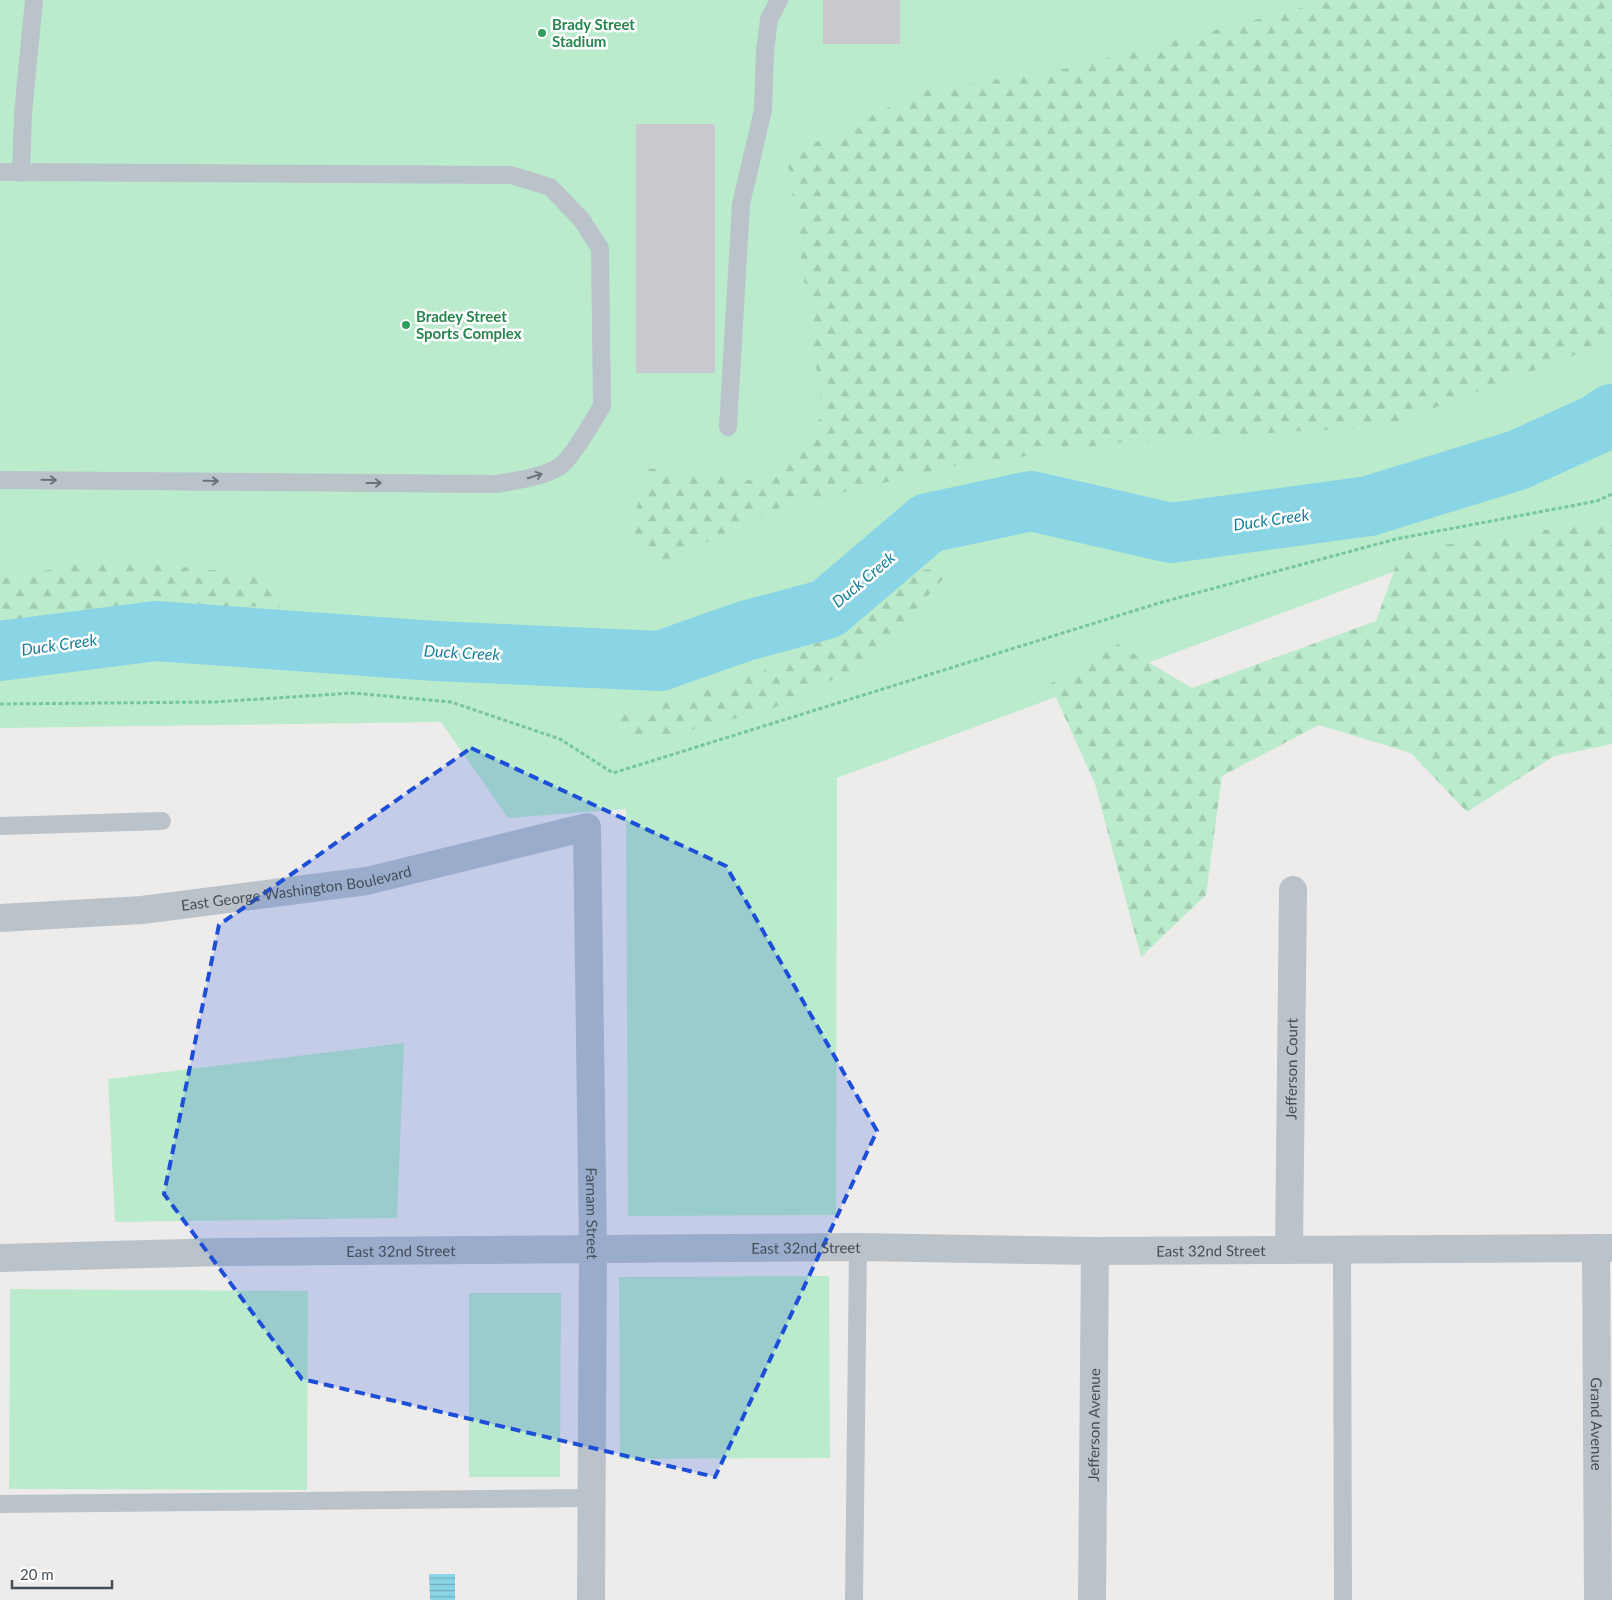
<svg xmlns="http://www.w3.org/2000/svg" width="1612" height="1600" viewBox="0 0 1612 1600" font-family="Lato,sans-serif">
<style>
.green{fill:#baebcc}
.forest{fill:url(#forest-firs)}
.water{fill:url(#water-rules)}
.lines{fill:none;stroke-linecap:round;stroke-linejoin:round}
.river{stroke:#89d4e5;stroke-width:60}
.building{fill:#c8cad0}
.path{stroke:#75c69d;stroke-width:3;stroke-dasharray:4 2.5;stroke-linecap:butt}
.service{stroke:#bac3ca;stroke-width:18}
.minor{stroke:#bac3ca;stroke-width:28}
.oneway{stroke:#68727a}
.marked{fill:#1d4ed8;fill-opacity:0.2;stroke:#1d4ed8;stroke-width:4;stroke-dasharray:10 6;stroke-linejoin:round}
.leisure-dot{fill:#2e9e5b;stroke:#fff;stroke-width:2}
.labels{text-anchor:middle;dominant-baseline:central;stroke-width:5;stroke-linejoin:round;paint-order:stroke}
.leisure-label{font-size:15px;font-weight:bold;fill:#27864d;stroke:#fff;text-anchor:start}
.street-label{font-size:15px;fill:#454f57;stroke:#fff}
.water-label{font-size:16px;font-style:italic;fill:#14819b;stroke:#fff}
</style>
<defs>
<pattern id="forest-firs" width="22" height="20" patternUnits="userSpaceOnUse" patternTransform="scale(1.25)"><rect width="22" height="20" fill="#baebcc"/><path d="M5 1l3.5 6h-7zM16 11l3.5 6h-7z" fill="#a1cbb1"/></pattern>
<pattern id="water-rules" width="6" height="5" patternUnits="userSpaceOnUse" patternTransform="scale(1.25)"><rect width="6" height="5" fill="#89d4e5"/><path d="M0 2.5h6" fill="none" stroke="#72aebc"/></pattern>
</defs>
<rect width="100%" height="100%" fill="#eeebeb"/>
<g class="green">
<path d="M0,0H1612V539L1452,550L837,778L836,1215L628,1216L626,809L508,818L441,722L0,728Z"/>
<path d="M404,1043L397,1218L115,1222L108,1079Z"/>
<path d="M829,1276L830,1458L620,1459L619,1277Z"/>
<path d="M10,1289L308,1291L307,1490L9,1489Z"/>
<path d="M469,1293H561L560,1477H469Z"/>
</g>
<g class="forest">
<path d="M1332,0H1612V328L1593,348L1386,426L1125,442L955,466L778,508L658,565L632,528L646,468L767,482L823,415L787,156L923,91L1068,68Z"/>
<path d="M1612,520V744L1554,756L1467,812L1411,753L1319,725L1222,776L1206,895L1141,957L1095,784L1050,684L1116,643L1192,688L1376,621L1401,551Z"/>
<path d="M104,559L262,575L280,607L157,605L0,627V579Z"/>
<path d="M952,569L867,663L769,710L651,740L599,723L761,672L862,610L904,570Z"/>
</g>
<path class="water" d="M429,1574H455V1600H430Z"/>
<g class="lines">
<path class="river" d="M0,651L156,631L435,651L660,661L745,631L827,609L928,523L1031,501L1171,533L1369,506L1518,460L1597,424L1612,414"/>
</g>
<g class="building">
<rect x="823" y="0" width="77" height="44"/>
<rect x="636" y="124" width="79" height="249"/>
</g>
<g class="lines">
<path class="path" d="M0,704L214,702L353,693L451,702L560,739L613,773L1159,603L1396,539L1597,501L1612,494"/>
<g class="service">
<path d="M0,172L511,175L550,187L581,219L600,248L602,406C595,418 570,461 559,467C540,478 517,480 496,484L0,480"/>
<path d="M21,173L23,113L34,0"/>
<path d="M728,427L741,204L763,110L765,51L769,19L779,0"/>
<path d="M0,826L162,821"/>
<path d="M1342,1248L1343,1600"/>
<path d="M0,1504L593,1498"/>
<path d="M854,1600L858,1247"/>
</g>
<g class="minor">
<path id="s1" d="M0,918L142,910L367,881L587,827L593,1249L591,1600"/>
<path id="s2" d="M1596,1248L1598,1600"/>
<path id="s3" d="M1289,1249L1293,890"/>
<path id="s4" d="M0,1258L222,1252L858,1247L1095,1251L1612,1248"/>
<path id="s5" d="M1092,1600L1095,1251"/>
</g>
</g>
<defs><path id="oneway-shaft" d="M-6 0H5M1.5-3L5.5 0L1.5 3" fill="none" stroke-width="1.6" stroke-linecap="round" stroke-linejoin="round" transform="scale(1.25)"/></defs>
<g class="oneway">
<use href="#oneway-shaft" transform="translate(535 476) rotate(-18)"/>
<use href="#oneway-shaft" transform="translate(49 480) rotate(1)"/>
<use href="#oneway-shaft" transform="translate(211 481) rotate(1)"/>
<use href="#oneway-shaft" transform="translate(374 483)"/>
</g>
<path class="marked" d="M471,748L726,866L877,1131L715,1477L302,1379L164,1194L219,925Z"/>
<g class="leisure-dot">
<circle cx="542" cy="33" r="5"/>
<circle cx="406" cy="325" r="5"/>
</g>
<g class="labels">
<g class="leisure-label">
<text x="552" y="24">Brady Street<tspan x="552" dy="17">Stadium</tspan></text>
<text x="416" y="316">Bradey Street<tspan x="416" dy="17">Sports Complex</tspan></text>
</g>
<g class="street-label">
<text stroke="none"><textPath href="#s1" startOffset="298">East George Washington Boulevard</textPath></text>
<text stroke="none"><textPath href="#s3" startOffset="180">Jefferson Court</textPath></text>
<text stroke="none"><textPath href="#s1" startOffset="982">Farnam Street</textPath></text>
<text stroke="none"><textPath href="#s4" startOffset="806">East 32nd Street</textPath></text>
<text stroke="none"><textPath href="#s4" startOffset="1211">East 32nd Street</textPath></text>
<text stroke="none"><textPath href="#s4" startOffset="401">East 32nd Street</textPath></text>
<text stroke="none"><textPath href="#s2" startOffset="176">Grand Avenue</textPath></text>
<text stroke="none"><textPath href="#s5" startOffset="175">Jefferson Avenue</textPath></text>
</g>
<g class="water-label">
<text transform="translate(1271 519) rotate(-8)">Duck Creek</text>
<text transform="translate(863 579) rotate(-40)">Duck Creek</text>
<text transform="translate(59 644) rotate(-8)">Duck Creek</text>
<text transform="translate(462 652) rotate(3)">Duck Creek</text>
</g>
</g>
<path d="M12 1580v8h100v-8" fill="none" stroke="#454f57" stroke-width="2.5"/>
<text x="20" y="1580" font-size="15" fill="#454f57" stroke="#ffffff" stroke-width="4" paint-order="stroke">20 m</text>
</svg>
